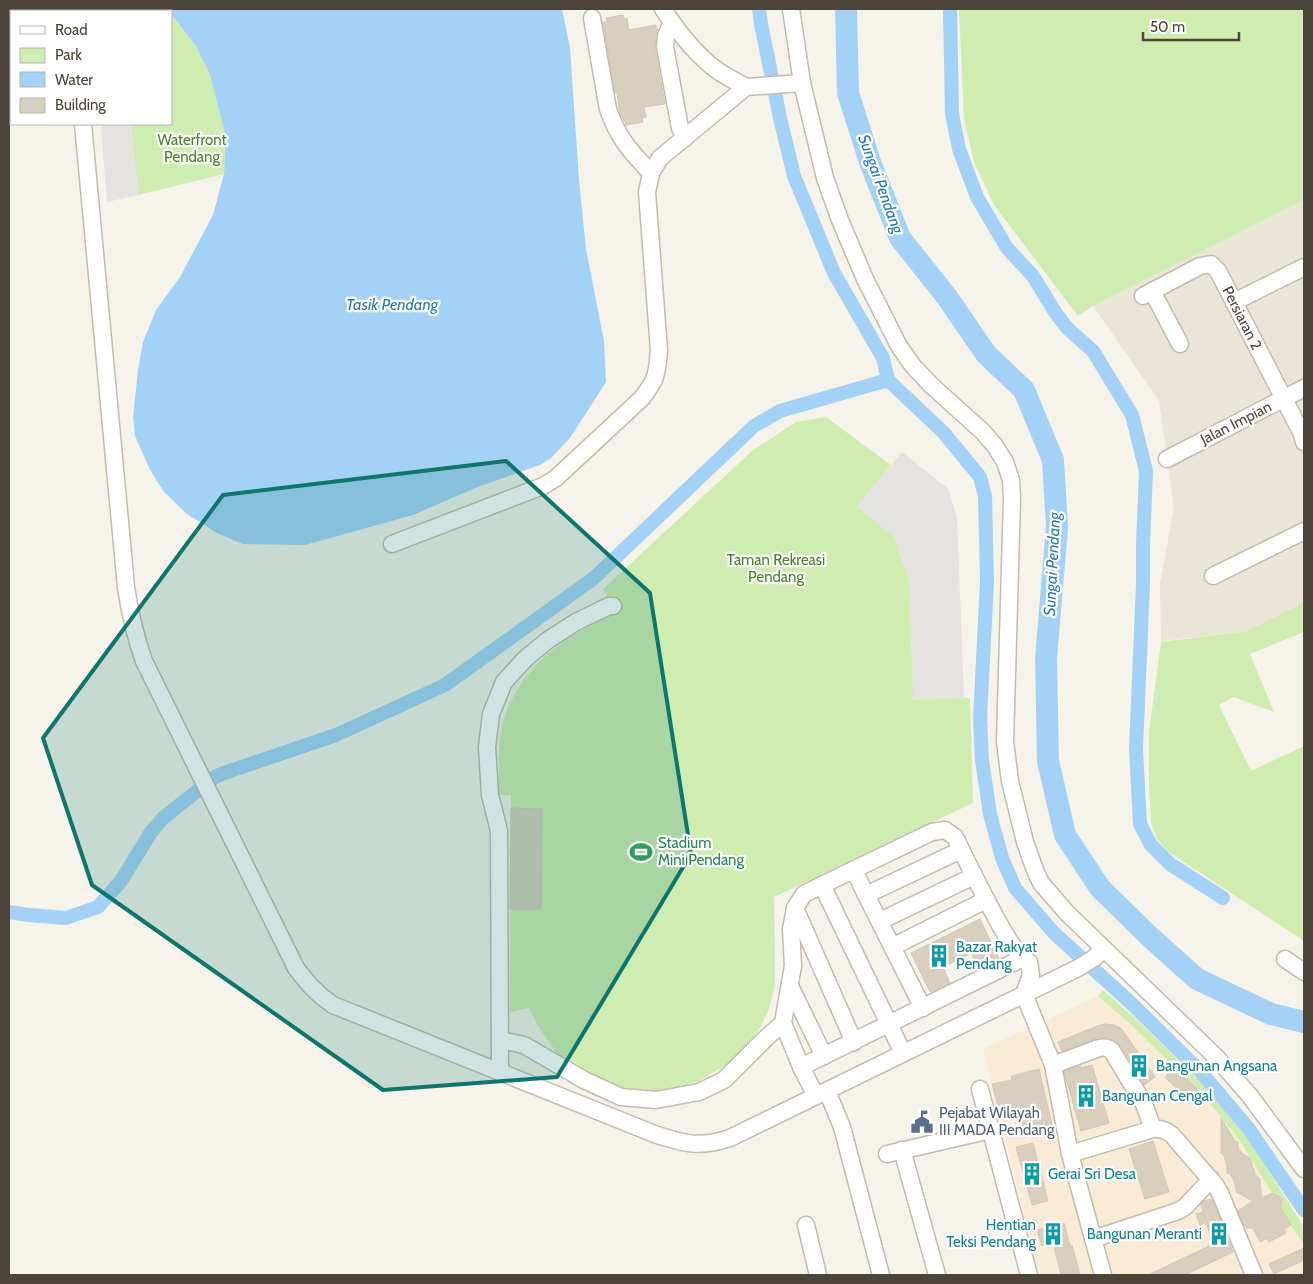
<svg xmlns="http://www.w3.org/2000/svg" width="1313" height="1284" viewBox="0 0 1313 1284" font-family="Cabin,sans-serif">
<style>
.residential{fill:#ebe5d8}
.commercial{fill:#f9ebd5}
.green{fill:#d0edb1}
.parking{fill:#e5e3df}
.water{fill:#a4d2f6}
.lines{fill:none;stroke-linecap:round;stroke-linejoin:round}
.canal{stroke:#a4d2f6;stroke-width:14}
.river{stroke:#a4d2f6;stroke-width:22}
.building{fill:#d9cfbf;stroke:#d4c8b2}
.minor-casing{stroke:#c3bcac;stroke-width:19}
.minor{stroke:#fff;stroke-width:16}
.marked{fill:#0f766e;fill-opacity:0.2;stroke:#0f766e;stroke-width:4;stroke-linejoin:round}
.labels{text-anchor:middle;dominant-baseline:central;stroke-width:4.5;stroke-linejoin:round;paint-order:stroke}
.park-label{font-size:15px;fill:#468325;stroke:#fff}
.street-label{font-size:15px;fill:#4c4438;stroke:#fff}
.leisure-label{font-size:15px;fill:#27864d;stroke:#fff;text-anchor:start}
.culture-label{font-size:15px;fill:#0d838f;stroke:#fff;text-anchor:start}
.service-label{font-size:15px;fill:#4e5e75;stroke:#fff;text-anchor:start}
.water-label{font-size:16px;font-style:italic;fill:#2677b8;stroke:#fff}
</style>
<rect width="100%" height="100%" fill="#f6f3eb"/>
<path class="residential" d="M1304,200V607L1303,604L1247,631L1161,641L1160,583L1174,508L1159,401L1093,306Z"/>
<path class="commercial" d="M1098,996L1129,1023L1203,1095L1239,1139L1291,1225L1304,1245V1275H1041L1036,1261L983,1049Z"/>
<g class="green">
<path d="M81,9H166L168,11H81Z"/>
<path d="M959,9H1304V200L1093,306L1078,316L994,205L974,162L964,119Z"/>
<path d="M171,14L196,46L210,75L226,138L224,174L138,195L131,124H171Z"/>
<path d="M826,417L891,465L857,507L894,536L909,580L914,699L970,698L973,803L774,897L775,950V986L769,1009L759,1030L733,1061L697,1082L674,1089L650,1092L611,1086L579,1071L557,1053L538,1026L529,1008L510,1012L511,795H499C499,776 498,756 500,737C504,699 532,664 562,643C579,631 598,622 616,612L603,589L752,451L796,422Z"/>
<path d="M1303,603L1304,607V632L1250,654L1274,712L1234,697L1219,705L1251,771L1304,746V941L1167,851L1156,837L1151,822L1149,787V732L1161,642L1247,631Z"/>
<path d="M1103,990L1134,1017L1209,1090L1247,1136L1304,1227V1245L1291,1225L1239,1139L1203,1095L1129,1023L1098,996Z"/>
</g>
<g class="parking">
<path d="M115,124H131L138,195L107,202L101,126Z"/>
<path d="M902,452L948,489L957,517L964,698L913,700L909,580L894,536L857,507Z"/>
</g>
<path class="water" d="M166,9H562L570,48L579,180L586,249L604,341L606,382L570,438L551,458L540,465L475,488L413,515L305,545L243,544L217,533L187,514L164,492L150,470L135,436L133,418L138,370L143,342L156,310L180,277L213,215L224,174L226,138L210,75L196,46L171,14V11H168Z"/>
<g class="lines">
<g class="canal">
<path d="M759,9L761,24L780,118L794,176L834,273L883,358L888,380L944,433L980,477L985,496L987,581L980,718L982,760L990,814L1002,858L1015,888L1054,933L1132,1004L1200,1071L1249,1129L1304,1210"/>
<path d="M950,9L952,114L959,149L977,197L1007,248L1033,276L1055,312L1067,328L1093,351L1132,415L1146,471L1143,545V584L1136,749L1140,824L1151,845L1170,864L1223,898"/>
<path d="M9,912L29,915L66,918L98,907L121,881L151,832L163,818L215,777L224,773L336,735L445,685L594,578L754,426L780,411L888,380"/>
</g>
<path class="river" d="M846,9L848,93L870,162L900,238L947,297L986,354L1024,390L1053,460L1057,527L1046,658L1048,761L1065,835L1100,888L1150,937L1197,979L1271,1014L1304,1022"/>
</g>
<g class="building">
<path d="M623,15L624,19L627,18L629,30L656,25V29H658L656,35L655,49L665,104L644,107L646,117L642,118L643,122L626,125L625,121H624L620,113L617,93H615L603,22H607L606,18Z"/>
<path d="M511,808L542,809L541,909H510Z"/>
<path d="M980,919L999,958L979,969L971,953L943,967L950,983L930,992L911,953Z"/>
<path d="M1105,1024L1114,1025L1121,1028L1155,1077L1144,1085L1121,1046L1116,1041L1110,1038H1097L1062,1051L1058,1042L1097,1026Z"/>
<path d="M1092,1065L1109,1123L1081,1131L1064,1071L1080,1066L1081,1068Z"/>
<path d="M1175,1067L1203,1095L1193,1105L1165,1077Z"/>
<path d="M1039,1069L1052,1125L1024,1132L1020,1113L1001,1118L992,1084L1012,1080L1011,1076Z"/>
<path d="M1221,1118L1235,1141L1238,1142V1148L1243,1154L1250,1158L1255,1174L1260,1179V1183L1262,1198L1272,1193L1282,1198L1281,1208L1291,1225L1284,1229L1286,1233L1269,1242L1267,1238L1260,1242L1253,1228H1247L1244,1225L1238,1211L1253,1201L1236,1192V1187L1233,1179L1231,1175L1227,1173V1166L1224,1156L1221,1153Z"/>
<path d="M1153,1141L1169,1192L1145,1199L1129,1149Z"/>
<path d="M1033,1143L1048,1201L1032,1205L1016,1147Z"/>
<path d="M1212,1199L1233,1252L1185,1275H1148L1213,1244L1206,1222L1200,1225L1196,1214L1203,1212L1201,1204L1204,1201Z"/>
<path d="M1064,1223L1070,1246L1072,1245L1080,1275H1061L1053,1243L1042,1246L1037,1230Z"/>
<path d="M1304,1248V1260L1274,1274L1269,1264Z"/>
</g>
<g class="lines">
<defs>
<g id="minor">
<path d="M72,9V11"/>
<path d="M663,9C678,32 696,55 718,71C727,77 737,82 746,87"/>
<path d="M791,9L802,83L825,178L840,220L865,279L899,346L913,366L931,385L983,432L995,446L1005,462L1011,480L1012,498L1005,742L1010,781L1025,842L1035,870L1041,883L1067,913L1217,1058L1250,1096L1304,1169"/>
<path d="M592,18L608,109C618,138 630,151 651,173"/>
<path d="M672,22L666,36L665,47L680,128L685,138"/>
<path d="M9,50L11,51"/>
<path d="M83,124L126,587C130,614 135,636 144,661L296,968C308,984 317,994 333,1005L657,1135C686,1144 700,1148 730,1138L1078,968L1094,958L1104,949"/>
<path d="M1152,291L1180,344"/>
<path d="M1143,296L1200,266L1211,264L1218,271L1302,434L1304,442"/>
<path d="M1234,302L1304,267"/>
<path d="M1167,459L1304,388"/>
<path d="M392,544L543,486L556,478L642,398C657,379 657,373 659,350L647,192L651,173L660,158L746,87L802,83"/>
<path d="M1213,576L1304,531"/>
<path d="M854,870L866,895L923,1008"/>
<path d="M822,885L903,1053"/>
<path d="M866,895L961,850"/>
<path d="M795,908L854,1042"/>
<path d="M880,921L974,876"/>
<path d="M892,947L986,900"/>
<path d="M1285,959L1304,972"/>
<path d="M790,986L824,1056"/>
<path d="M500,1040L524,1045L584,1080L621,1097L656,1100L699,1092L724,1080L766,1038L783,1023"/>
<path d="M1053,1065L1099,1048C1104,1047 1108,1047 1112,1051L1144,1104L1153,1129"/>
<path d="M801,1067L1023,958"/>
<path d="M500,1072L499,831L490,795L487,747L491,714L504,682L525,659L548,640L576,622L609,606H613"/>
<path d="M980,1089L1029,1275"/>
<path d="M827,1091L842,1127L881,1275"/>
<path d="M816,1096L801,1067L783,1023L793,966L791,929L795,908L804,894L822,885L932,832L945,830L955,837C968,864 981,890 995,916C1004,932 1013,951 1029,962L1031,975L1024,994L1053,1065L1070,1154L1103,1275"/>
<path d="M902,1150L937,1275"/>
<path d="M887,1154L991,1130"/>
<path d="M1070,1154L1153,1129C1161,1128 1166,1130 1172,1135L1216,1186L1220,1193L1254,1275"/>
<path d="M806,1225L818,1275"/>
<path d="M1093,1239L1178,1211L1185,1207L1211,1179"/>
</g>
</defs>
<use href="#minor" class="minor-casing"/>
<use href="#minor" class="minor"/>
</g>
<path class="marked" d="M506,461L650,593L691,854L557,1077L383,1090L92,885L43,738L223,495Z"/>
<defs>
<symbol id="stadium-bare" viewBox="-9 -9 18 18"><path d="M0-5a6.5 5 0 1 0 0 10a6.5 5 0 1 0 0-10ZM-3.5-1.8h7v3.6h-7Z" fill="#2e9e5b" stroke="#fff" stroke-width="2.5" paint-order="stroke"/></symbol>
<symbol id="building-bare" viewBox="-9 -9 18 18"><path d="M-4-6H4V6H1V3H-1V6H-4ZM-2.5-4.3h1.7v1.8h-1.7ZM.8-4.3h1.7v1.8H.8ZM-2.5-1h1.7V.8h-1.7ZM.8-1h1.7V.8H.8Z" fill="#0f9aa8" stroke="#fff" stroke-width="2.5" paint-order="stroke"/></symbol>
<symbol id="civic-bare" viewBox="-9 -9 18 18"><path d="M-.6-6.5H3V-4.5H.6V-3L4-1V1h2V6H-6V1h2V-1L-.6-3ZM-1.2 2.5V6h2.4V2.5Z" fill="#5c6f8a" stroke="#fff" stroke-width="2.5" paint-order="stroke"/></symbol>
</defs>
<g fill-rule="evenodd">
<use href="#stadium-bare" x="625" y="836" width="32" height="32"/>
<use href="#building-bare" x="923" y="940" width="32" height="32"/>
<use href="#building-bare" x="1123" y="1050" width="32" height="32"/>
<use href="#building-bare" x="1070" y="1080" width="32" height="32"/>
<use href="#civic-bare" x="906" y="1106" width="32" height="32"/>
<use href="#building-bare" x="1016" y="1158" width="32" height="32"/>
<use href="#building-bare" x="1037" y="1218" width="32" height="32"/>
<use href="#building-bare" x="1203" y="1218" width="32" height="32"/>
</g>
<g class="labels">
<g class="park-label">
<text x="192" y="140">Waterfront<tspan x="192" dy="17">Pendang</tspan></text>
<text x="776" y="560">Taman Rekreasi<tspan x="776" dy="17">Pendang</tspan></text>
</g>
<g class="street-label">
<text transform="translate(1242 318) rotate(63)">Persiaran 2</text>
<text transform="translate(1236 423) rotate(-27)">Jalan Impian</text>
</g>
<g class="leisure-label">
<text x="658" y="843">Stadium<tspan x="658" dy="17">Mini Pendang</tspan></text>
</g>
<g class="culture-label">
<text x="956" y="947">Bazar Rakyat<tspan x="956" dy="17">Pendang</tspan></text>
<text x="1156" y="1066">Bangunan Angsana</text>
<text x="1102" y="1096">Bangunan Cengal</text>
<text x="1048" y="1174">Gerai Sri Desa</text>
<text x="1036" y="1225" text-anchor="end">Hentian<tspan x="1036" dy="17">Teksi Pendang</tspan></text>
<text x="1202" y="1234" text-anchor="end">Bangunan Meranti</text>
</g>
<g class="service-label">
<text x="939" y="1113">Pejabat Wilayah<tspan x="939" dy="17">III MADA Pendang</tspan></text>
</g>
<g class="water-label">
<text transform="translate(881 184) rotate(70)">Sungai Pendang</text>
<text x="392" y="304">Tasik Pendang</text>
<text transform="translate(1052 564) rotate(-87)">Sungai Pendang</text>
</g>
</g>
<rect width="1313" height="1284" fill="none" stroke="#4c4438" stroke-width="20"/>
<rect x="10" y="10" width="162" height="115" fill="#ffffff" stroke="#b7b4af"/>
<rect x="20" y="26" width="25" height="8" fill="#ffffff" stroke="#b7b4af"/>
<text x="55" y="35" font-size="15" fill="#4c4438">Road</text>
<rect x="20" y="48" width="25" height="15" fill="#d0edb1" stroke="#b7b4af"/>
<text x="55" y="60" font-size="15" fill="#4c4438">Park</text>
<rect x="20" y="72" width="25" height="15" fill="#a4d2f6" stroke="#b7b4af"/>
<text x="55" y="85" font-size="15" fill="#4c4438">Water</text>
<rect x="20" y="98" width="25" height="15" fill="#d9cfbf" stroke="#b7b4af"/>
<text x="55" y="110" font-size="15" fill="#4c4438">Building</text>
<path d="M1143 32v8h96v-8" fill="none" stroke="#4c4438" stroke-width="2.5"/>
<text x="1150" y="32" font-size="15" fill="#4c4438" stroke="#ffffff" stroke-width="4" paint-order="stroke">50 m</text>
</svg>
